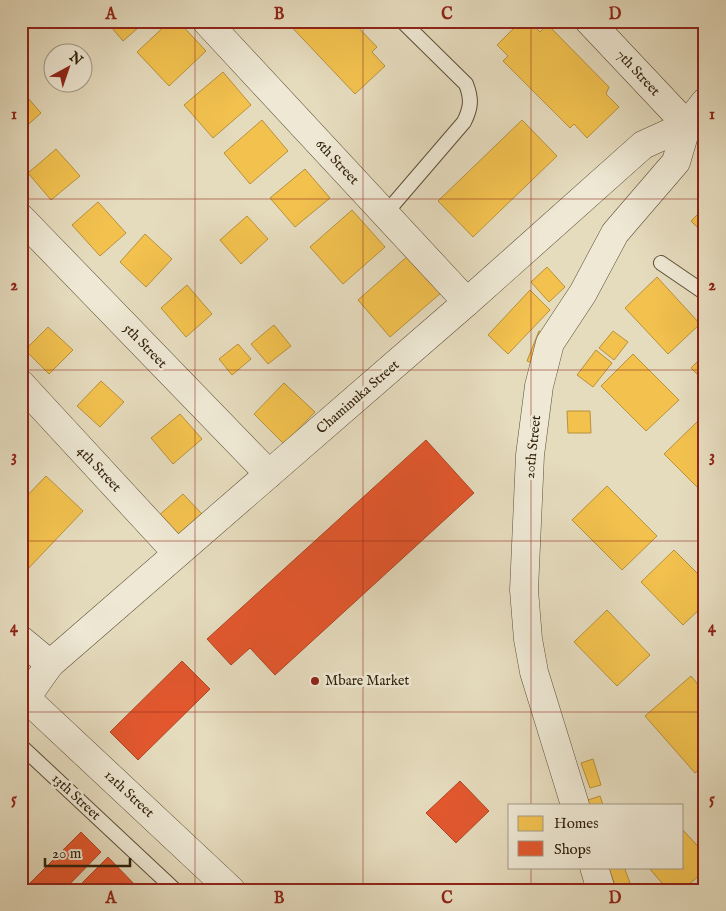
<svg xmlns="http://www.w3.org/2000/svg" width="726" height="911" viewBox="0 0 726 911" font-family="'IM FELL English',serif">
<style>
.homes{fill:#f2c14e;stroke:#b8913a}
.shops{fill:#e4572e;stroke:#ae4623}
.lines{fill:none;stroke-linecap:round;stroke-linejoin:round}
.service-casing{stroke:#5d4f37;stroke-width:16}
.minor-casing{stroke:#5d4f37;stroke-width:29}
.service{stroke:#eee8d4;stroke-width:14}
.minor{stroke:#eee8d4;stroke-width:28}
.grid{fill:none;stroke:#8f2418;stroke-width:1;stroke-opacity:0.55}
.poi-dot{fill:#8f2418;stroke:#eee8d4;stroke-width:2}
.labels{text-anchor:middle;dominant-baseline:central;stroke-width:5;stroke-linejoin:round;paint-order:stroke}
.street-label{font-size:14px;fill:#30200a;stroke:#eee8d4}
.poi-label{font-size:14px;fill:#30200a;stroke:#eee8d4;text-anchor:start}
.neatline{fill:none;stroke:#8f2418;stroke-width:2}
.grid-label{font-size:16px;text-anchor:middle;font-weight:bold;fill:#8f2418}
</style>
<rect width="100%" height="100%" fill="#e5dbbd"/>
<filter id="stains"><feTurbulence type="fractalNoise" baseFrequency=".004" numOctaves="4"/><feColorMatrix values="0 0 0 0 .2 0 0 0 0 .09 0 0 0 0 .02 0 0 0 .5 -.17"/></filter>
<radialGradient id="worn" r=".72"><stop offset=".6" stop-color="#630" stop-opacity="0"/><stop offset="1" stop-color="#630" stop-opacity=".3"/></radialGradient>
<g class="homes">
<path d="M106,21H146L123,41Z"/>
<path d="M170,21H178L206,51L169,86L137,52Z"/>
<path d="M286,21H352L377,47L372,52L385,66L355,94Z"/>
<path d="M521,21H529L540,32L547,24L609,87L606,94L619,107L587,138L574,124L570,128L503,61L508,56L497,45Z"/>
<path d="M223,72L251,105L213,138L184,105Z"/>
<path d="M21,90L41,113L21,131Z"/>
<path d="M262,120L288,151L250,184L224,153Z"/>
<path d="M522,120L557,156L473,237L438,201Z"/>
<path d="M56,149L80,176L51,200L28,173Z"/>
<path d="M305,169L330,198L295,227L270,198Z"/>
<path d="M98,202L126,233L100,256L72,225Z"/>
<path d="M705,207V235L691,221Z"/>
<path d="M352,210L385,247L343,284L310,247Z"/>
<path d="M247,216L268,239L241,264L220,240Z"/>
<path d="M145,234L172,259L146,287L120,262Z"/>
<path d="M21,245L27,250L21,257Z"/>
<path d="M410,254L442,292L390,337L358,300Z"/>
<path d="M547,267L565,287L549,302L531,282Z"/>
<path d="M657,277L700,324L668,354L625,308Z"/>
<path d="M187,285L212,314L186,337L161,308Z"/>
<path d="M530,290L550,310L508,354L488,335Z"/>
<path d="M21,325L26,331L21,335Z"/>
<path d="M274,325L291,346L268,364L251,344Z"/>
<path d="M48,327L73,350L49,374L25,350Z"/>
<path d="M539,331L549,335L537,365L527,361Z"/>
<path d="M613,331L628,342L614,360L599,348Z"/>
<path d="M238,344L251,359L232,375L219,359Z"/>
<path d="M596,350L612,363L593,387L577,375Z"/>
<path d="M633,354L679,400L646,431L601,386Z"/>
<path d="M705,354V382L691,368Z"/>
<path d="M101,381L124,402L100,427L77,406Z"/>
<path d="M284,383L315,412L284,444L254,414Z"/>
<path d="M567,411H590L591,433H568Z"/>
<path d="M180,414L202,439L173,464L151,438Z"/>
<path d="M698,421L705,428V495L664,454Z"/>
<path d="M46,476L83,511L25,572L21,569V502Z"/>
<path d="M607,486L657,536L622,570L572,520Z"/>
<path d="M183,494L203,515L177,539L157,517Z"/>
<path d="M674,550L705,581V604L683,625L641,582Z"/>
<path d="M607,610L650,655L617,686L574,642Z"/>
<path d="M691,676L705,693V765L695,773L645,716Z"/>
<path d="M593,759L601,785L590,788L581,763Z"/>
<path d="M600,796L603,805H586L585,801Z"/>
<path d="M682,829L705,854V870L683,890H668L648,867H682Z"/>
<path d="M608,867H624L630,883L616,888Z"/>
</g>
<g class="shops">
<path d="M426,440L474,493L275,675L250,648L231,665L207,639Z"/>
<path d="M182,661L210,689L138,760L110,732Z"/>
<path d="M460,781L489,811L456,843L426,813Z"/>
<path d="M81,832L101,852L64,890H23Z"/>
<path d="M108,857L138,888L137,890H75Z"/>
</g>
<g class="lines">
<defs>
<g id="service">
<path d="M385,214L464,122C471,108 472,99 466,84L402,21"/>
<path d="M661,263L705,293"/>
<path d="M21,746L175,890"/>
</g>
<g id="minor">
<path d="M206,21L467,302"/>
<path d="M21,218L269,474"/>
<path d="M21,384L177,553"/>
<path d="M21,640L50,664"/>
<path d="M27,699L231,890"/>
<path d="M21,705L50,664L467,302L643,145L687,125L705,102"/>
<path d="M575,805L534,672L528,639L524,590L530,455L539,386L550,343L583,293L615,233L676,162L687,125L589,21"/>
<path d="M594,867L601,890"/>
</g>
</defs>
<use href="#service" class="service-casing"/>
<use href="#minor" class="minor-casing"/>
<use href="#service" class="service"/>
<use href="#minor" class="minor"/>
</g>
<path class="grid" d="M195,21V890M363,21V890M531,21V805M21,199H705M21,370H705M21,541H705M21,712H705M531,867V890"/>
<circle class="poi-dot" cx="315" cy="681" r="5"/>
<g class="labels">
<g class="street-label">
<text transform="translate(638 73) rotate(47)">7th Street</text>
<text transform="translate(337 162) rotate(47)">6th Street</text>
<text transform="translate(145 346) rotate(46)">5th Street</text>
<text transform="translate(358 397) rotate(-41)">Chaminuka Street</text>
<text transform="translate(533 447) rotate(-84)">20th Street</text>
<text transform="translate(99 469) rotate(47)">4th Street</text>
<text transform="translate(129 794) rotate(43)">12th Street</text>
<text transform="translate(76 797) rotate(43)">13th Street</text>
</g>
<g class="poi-label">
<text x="325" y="681">Mbare Market</text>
</g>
</g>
<rect width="726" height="911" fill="none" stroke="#e5dbbd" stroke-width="55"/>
<rect x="508" y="804" width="175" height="65" fill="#eee8d4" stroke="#a29883"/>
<rect x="518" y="816" width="25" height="15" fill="#f2c14e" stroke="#a29883"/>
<text x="554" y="828" font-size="15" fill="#30200a">Homes</text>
<rect x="518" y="841" width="25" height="15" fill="#e4572e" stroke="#a29883"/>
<text x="554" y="854" font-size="15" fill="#30200a">Shops</text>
<g transform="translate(68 68) rotate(40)"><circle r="24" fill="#eee8d4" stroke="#a29883"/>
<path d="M0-4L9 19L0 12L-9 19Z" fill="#8f2418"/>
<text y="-8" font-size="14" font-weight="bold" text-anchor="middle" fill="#30200a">N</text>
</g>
<path d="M45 858v8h85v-8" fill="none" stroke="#30200a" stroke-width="2.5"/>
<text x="52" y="858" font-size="15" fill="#30200a" stroke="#eee8d4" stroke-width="4" paint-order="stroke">20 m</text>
<rect x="28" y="28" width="670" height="856" class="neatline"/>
<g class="grid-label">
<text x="111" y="19">A</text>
<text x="279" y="19">B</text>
<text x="447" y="19">C</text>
<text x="615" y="19">D</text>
<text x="14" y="119">1</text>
<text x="712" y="119">1</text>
<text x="14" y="290">2</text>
<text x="712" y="290">2</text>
<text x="14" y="461">3</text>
<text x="712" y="461">3</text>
<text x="14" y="632">4</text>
<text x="712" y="632">4</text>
<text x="14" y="804">5</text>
<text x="712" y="804">5</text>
<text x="111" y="903">A</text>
<text x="279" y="903">B</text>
<text x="447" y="903">C</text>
<text x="615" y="903">D</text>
</g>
<rect width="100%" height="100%" filter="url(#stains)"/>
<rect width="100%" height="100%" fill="url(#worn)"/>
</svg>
